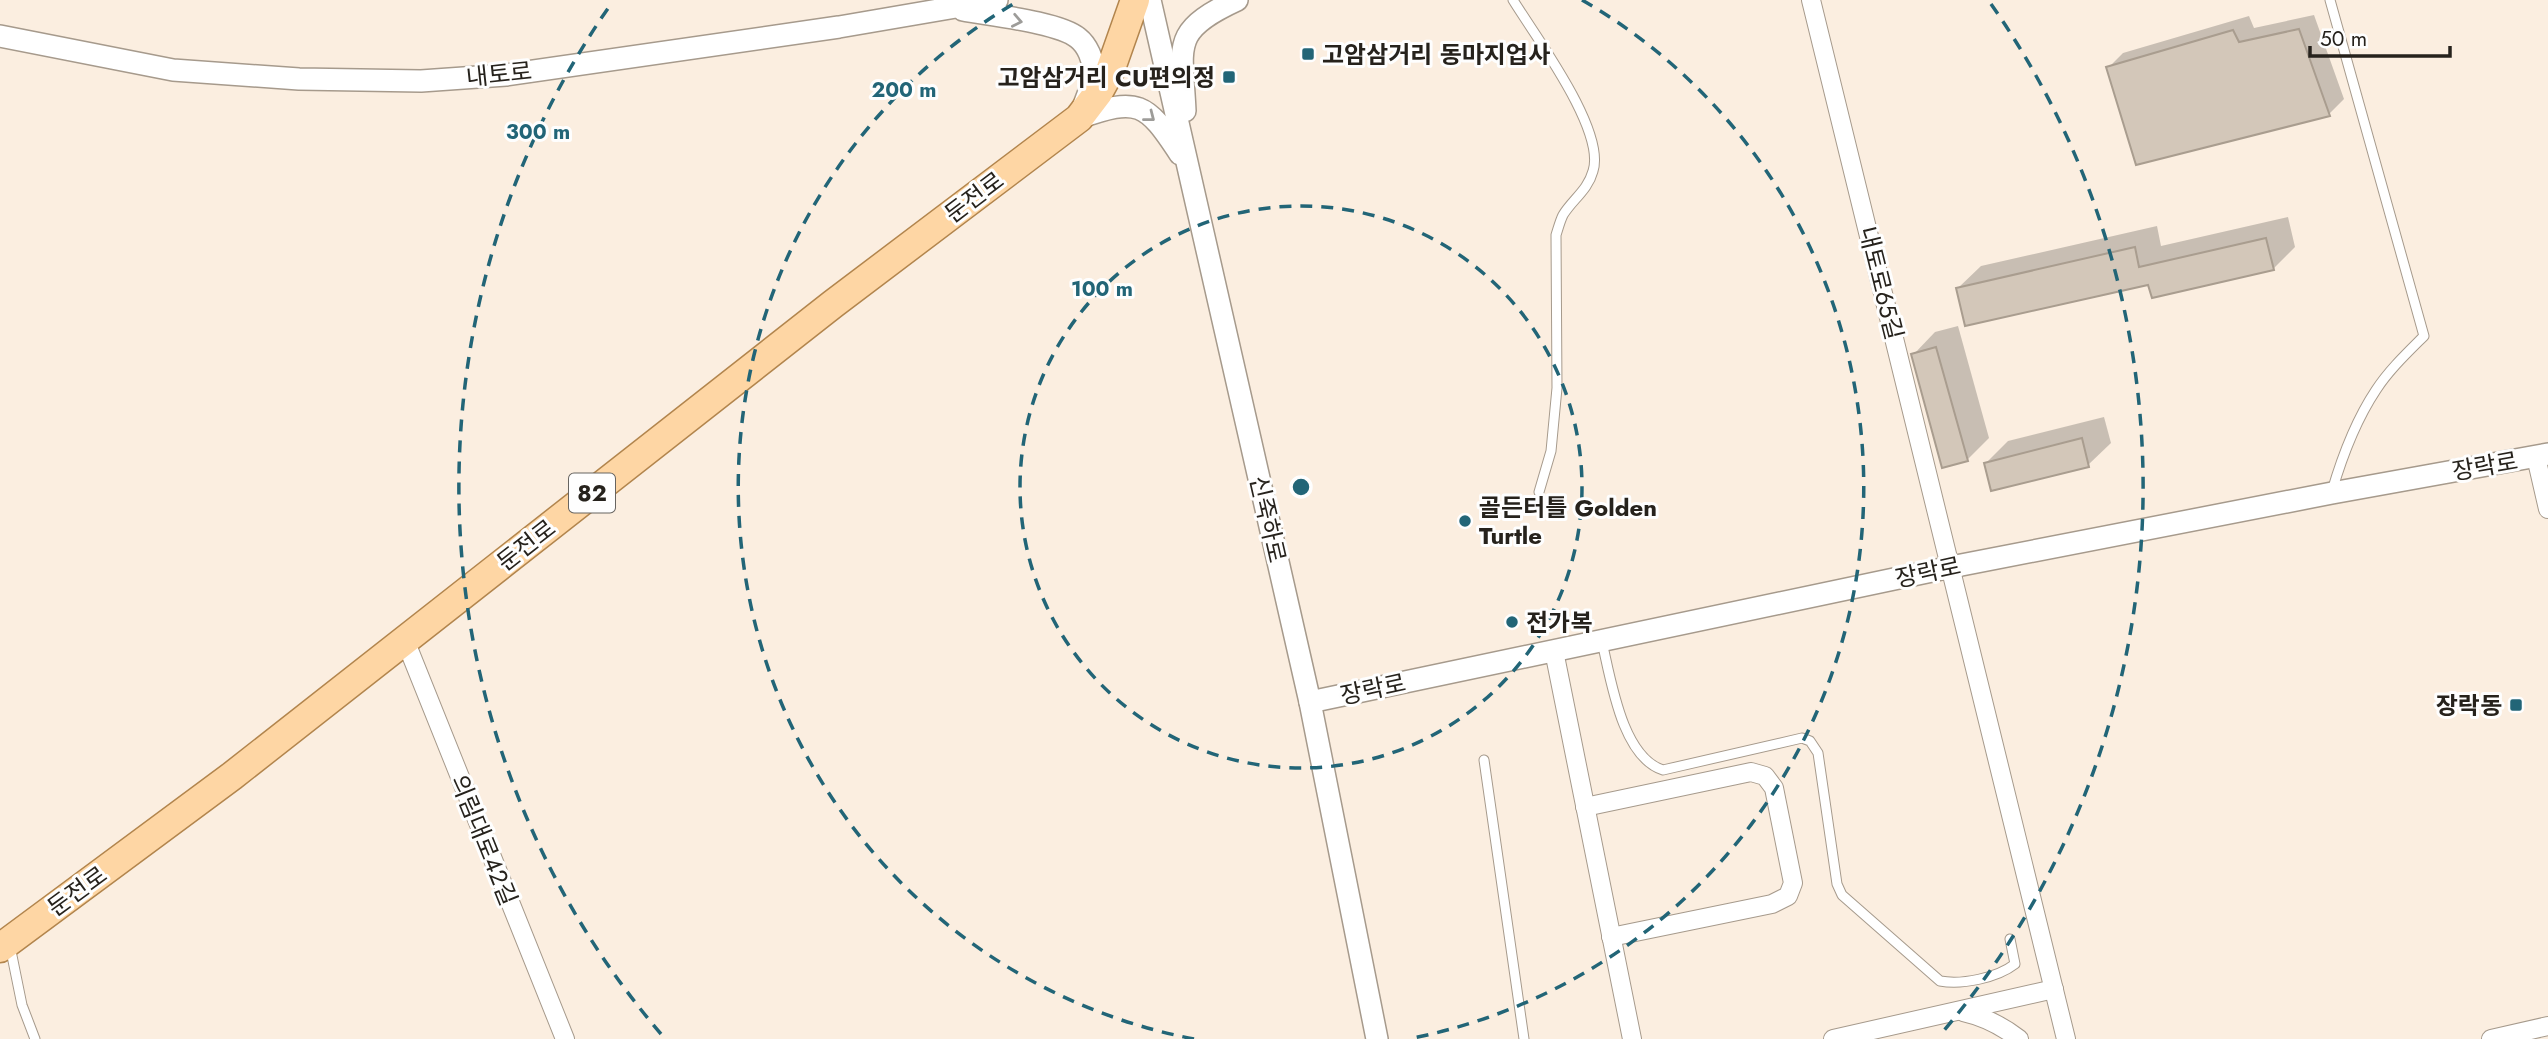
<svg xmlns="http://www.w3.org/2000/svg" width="2548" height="1039" viewBox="0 0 2548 1039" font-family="Jost,'Noto Sans KR',sans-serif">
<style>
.shadow{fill:#0003}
.building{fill:#d3c7b9;stroke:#a99d8f;stroke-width:2}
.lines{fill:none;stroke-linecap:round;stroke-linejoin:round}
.service-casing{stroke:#a69a8c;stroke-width:11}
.minor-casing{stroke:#a69a8c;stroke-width:20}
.tertiary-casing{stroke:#a69a8c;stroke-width:24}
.primary-casing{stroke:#b2854d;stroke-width:31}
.service{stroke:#fff;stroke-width:9}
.minor{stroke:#fff;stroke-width:18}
.tertiary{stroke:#fff;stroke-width:21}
.primary{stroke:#fed6a4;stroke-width:28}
.oneway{stroke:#9d9c99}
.ring{fill:none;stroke:#226577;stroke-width:3.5;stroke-dasharray:12 9}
.poi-dot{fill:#226577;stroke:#fefefe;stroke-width:2.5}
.labels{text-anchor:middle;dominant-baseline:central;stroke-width:6;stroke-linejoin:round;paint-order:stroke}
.shield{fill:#fefefe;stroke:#676460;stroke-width:2}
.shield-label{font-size:23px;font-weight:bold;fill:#26221c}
.poi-label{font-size:24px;font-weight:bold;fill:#26221c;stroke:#fefefe;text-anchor:start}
.street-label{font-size:24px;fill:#26221c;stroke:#fefefe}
.centre{fill:#226577;stroke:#fefefe;stroke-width:3.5}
.ring-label{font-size:21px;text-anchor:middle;font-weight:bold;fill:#226577;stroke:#fefefe;stroke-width:6;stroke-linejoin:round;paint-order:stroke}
</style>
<rect width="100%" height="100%" fill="#fbeee0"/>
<g class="shadow">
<path d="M2314,15L2344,99L2329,114L2108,68L2123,53L2249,16L2254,28Z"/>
<path d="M2288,217L2295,247L2273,269L2150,283L1958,288L1981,266L2157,226L2161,246Z"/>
<path d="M1958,326L1989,438L1967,460L1913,355L1935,332Z"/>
<path d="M2104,417L2111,443L2088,465L1986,463L2008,441Z"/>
</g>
<g class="building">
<path d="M2299,29L2330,116L2136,165L2106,67L2233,30L2239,42Z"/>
<path d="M2266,238L2274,270L2152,298L2148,285L1965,326L1956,288L2135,247L2139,267Z"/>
<path d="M1936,347L1968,461L1942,468L1911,354Z"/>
<path d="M2082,438L2089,467L1991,491L1984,463Z"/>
</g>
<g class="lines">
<defs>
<g id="service">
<path d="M1513,0C1535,36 1606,130 1593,171C1588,190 1572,200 1563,215C1560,221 1558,229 1556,235L1557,388L1551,451L1539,492"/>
<path d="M2330,0L2424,336C2407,353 2389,370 2376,390C2356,420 2342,457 2332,491"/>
<path d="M1602,642C1611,680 1622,757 1663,770L1802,738L1810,741L1818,753L1837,884L1842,895L1940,981C1962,985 1997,978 2015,964L2010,939"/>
<path d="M1484,760L1524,1039"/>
<path d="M10,946L22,1005L35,1039"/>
</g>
<g id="minor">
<path d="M1811,0L2066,1039"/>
<path d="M2536,457L2548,509"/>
<path d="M405,640L565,1039"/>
<path d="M1554,651L1632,1039"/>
<path d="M1585,807L1751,772L1765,776L1774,788L1793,883L1788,896L1772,904L1611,937"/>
<path d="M1963,1012C1985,1017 2001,1025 2019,1039"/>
<path d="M1833,1039L2054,989"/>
<path d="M2491,1039L2548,1026"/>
</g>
<g id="tertiary">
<path d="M1150,0L1310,702L1377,1039"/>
<path d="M963,10C989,15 1059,22 1078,38C1087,45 1094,60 1093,72C1093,87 1084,103 1079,118C1138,97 1146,102 1180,154"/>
<path d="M0,36L173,70L299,79L421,81L506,75L839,27L997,0"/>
<path d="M1185,111C1182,45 1170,31 1237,0"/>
<path d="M1310,702L1951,567L2332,493L2548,454"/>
</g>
<path id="primary" d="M0,948L232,776L833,304L1079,118L1098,93L1110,71L1135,0"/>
</defs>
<use href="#service" class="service-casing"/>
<use href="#minor" class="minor-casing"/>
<use href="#tertiary" class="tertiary-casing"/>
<use href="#primary" class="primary-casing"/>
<use href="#service" class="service"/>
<use href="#minor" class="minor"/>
<use href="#tertiary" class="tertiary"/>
<use href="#primary" class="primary"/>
</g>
<defs><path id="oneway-chevron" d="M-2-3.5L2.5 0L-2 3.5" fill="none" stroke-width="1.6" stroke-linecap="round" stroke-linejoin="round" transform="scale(1.75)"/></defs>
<g class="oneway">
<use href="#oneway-chevron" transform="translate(1017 21) rotate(11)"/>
<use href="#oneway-chevron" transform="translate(1150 117) rotate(38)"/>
</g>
<g class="ring">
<circle cx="1301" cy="487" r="281"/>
<path d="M1194 1039A562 562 0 0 1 1020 0M1582 0A562 562 0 0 1 1408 1039"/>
<path d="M661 1034A842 842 0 0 1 611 4M1991 4A842 842 0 0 1 1941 1034"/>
</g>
<g class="poi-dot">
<rect x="1301" y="47" width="14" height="14" rx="3.5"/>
<rect x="1222" y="70" width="14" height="14" rx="3.5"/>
<circle cx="1465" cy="521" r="7"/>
<circle cx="1512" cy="622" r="7"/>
<rect x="2509" y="698" width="14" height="14" rx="3.5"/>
</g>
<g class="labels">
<rect class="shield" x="569" y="473.5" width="46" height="39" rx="5"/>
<g class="shield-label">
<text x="592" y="493">82</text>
</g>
<g class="poi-label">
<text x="1322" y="54">고암삼거리 동마지업사</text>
<text x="1215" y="77" text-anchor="end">고암삼거리 CU편의정</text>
<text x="1479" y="507">골든터틀 Golden<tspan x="1479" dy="28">Turtle</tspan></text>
<text x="1526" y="622">전가복</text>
<text x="2502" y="705" text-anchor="end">장락동</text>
</g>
<g class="street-label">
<text transform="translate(499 74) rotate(-6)">내토로</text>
<text transform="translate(974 197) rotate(-37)">둔전로</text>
<text transform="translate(1881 283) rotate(76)">내토로65길</text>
<text transform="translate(2485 466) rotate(-10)">장락로</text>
<text transform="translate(1268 519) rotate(77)">신죽하로</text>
<text transform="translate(526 545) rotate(-38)">둔전로</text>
<text transform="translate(1928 572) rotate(-12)">장락로</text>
<text transform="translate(1373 689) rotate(-12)">장락로</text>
<text transform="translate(484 840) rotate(68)">의림대로42길</text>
<text transform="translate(77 891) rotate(-36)">둔전로</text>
</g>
</g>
<circle cx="1301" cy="487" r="10" class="centre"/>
<g class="ring-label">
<text x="904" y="97">200 m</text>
<text x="538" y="139">300 m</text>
<text x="1102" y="296">100 m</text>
</g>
<path d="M2310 46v10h140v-10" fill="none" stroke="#26221c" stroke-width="3.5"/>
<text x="2320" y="46" font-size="21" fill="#26221c" stroke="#fefefe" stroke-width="5" paint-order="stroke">50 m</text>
</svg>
